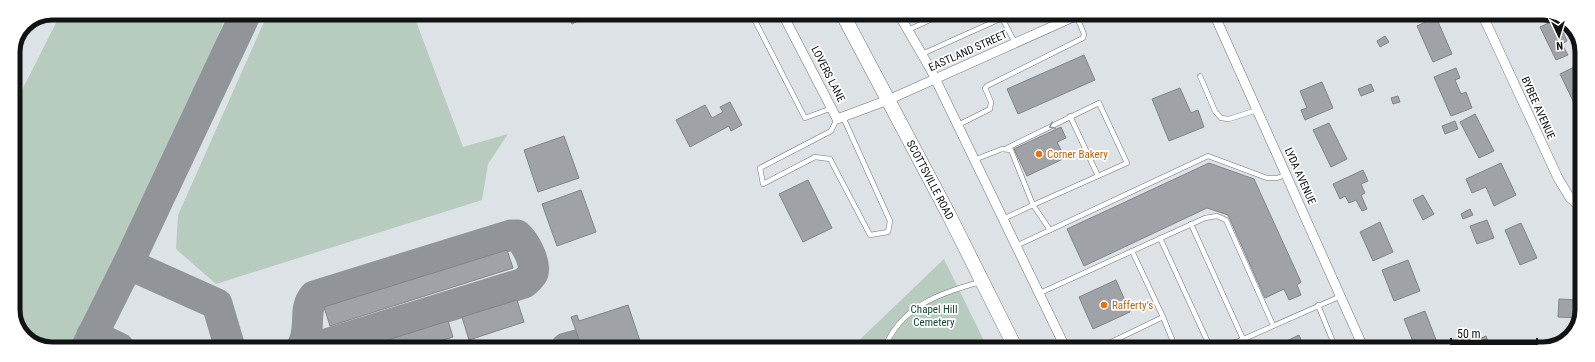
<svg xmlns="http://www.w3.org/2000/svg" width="1595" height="362" viewBox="0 0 1595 362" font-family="'Roboto Condensed',sans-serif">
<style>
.green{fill:#b7cbbf}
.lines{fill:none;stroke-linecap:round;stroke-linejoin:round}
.taxiway{stroke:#919498;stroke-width:31}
.building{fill:#9fa3a8;stroke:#818589}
.service-casing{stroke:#71757a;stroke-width:5.5}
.minor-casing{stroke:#71757a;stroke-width:10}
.primary-casing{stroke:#71757a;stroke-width:15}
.service{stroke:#fff;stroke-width:4.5}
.minor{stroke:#fff;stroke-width:9}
.primary{stroke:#fff;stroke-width:14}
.oneway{stroke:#949596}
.food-dot{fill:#e8710a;stroke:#fff;stroke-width:1.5}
.labels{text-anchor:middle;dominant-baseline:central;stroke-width:3.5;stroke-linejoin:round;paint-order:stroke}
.street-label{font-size:11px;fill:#111315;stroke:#fff}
.food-label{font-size:11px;fill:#c56008;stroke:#fff;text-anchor:start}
.park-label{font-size:11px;fill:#12462d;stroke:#fff}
.rim{fill:none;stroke:#111315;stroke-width:5}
</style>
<rect width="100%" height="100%" fill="#dde2e7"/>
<g class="green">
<path d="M61,13H227L196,96L130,230L69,348H44L23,336L13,315V108Z"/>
<path d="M268,13H413L463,147L508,134L488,164L482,200L216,284L176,249L178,215Z"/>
<path d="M944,259L988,349H850Z"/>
</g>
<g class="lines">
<g class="taxiway">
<path d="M128,264L217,304L230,348"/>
<path d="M92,335L119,348"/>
<path d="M86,348L128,264L246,13"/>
<path d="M301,348C313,331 302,310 314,296L511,235H517C525,242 536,262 533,273C531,277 527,280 524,283L313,348"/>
<path d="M566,348L581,344"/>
</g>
</g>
<g class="building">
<path d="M567,13H593L572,24Z"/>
<path d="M1436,17L1452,54L1433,62L1417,26Z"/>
<path d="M1557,19L1567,41L1562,44L1568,55L1556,60L1540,27Z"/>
<path d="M1385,36L1389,42L1380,47L1377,41Z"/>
<path d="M1084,55L1095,80L1018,114L1007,89Z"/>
<path d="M1574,67L1582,82V110L1578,111L1560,74Z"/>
<path d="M1456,68L1460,78L1455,80L1461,94L1466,92L1472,108L1451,116L1434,77Z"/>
<path d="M1322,82L1333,108L1305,120L1301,110L1307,108L1300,91Z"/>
<path d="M1371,84L1374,91L1361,96L1358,89Z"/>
<path d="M1180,88L1191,113L1198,110L1204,127L1169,141L1152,99Z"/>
<path d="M1398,96L1400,102L1393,104L1391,98Z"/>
<path d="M730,102L742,125L731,131L729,126L690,147L676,120L705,105L712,118L723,112L720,107Z"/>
<path d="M1475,114L1494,151L1479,158L1460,122Z"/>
<path d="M1455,121L1458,129L1445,134L1442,126Z"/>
<path d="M1329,123L1347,159L1331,167L1313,130Z"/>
<path d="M1061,127L1066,138L1057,142L1065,158L1027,176L1014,149Z"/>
<path d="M564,136L579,178L538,192L524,150Z"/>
<path d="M1209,163L1254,179L1301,282L1297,285L1301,295L1289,300L1284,289L1265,298L1228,215L1207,208L1084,266L1067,229Z"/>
<path d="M1501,163L1516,195L1494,206L1486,187L1472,193L1466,179Z"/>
<path d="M1363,170L1368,181L1361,184L1365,193L1361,195L1367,209L1362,211L1356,200L1349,203L1345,196L1340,199L1333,184Z"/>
<path d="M808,180L832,228L803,242L779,194Z"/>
<path d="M581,190L596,232L557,246L542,204Z"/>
<path d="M1423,195L1434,214L1423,220L1413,200Z"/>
<path d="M1470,209L1473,215L1463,219L1461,214Z"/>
<path d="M1487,220L1494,238L1477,244L1470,226Z"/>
<path d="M1380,222L1393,252L1373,261L1360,232Z"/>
<path d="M1521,223L1537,258L1520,265L1505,230Z"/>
<path d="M507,250L513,268L330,326L324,307Z"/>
<path d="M1408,260L1420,291L1394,301L1382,270Z"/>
<path d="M1116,280L1130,312L1093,329L1079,297Z"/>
<path d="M1559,299L1581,300V318L1558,317Z"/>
<path d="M517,300L524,322L469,340L462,317Z"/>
<path d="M628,305L641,344L628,349L582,348L571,317L577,315L579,321Z"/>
<path d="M1425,311L1438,345L1427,349H1416L1404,319Z"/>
<path d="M448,321L453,337L417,348H362Z"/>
<path d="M1299,335L1305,349H1270Z"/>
<path d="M1486,336L1491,349H1475L1472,342Z"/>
</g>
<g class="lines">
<defs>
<g id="service">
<path d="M751,13L805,118L832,108"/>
<path d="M1000,14L1015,43"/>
<path d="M908,30L945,13"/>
<path d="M922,54L1011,14"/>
<path d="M1200,76L1215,111L1221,118L1229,119L1257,110"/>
<path d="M1070,116L1098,176"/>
<path d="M837,119L831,131L760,168L763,184L815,157L830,159L870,235L888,232L890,221L843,117"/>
<path d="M958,125L990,109L991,102L985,88L987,86L1083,38L1084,34L1076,15"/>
<path d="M1007,148L1099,103L1127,163L1033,205L1050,230"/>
<path d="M974,160L1002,149L1011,150L1033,205L1003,219"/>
<path d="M1191,224L1243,339"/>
<path d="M1160,238L1211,349"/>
<path d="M1016,246L1208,156L1267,178H1277L1285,175"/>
<path d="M1040,293L1205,218L1217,216L1226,220L1273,325"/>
<path d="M1318,305L1336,349"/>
<path d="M1163,317L1176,349"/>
<path d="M1235,342L1238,349"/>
<path d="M884,349C901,306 940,293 980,282"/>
<path d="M1103,349L1105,345L1163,317L1132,251"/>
<path d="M1221,349L1341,296"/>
</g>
<g id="minor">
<path d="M782,13L837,119L888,100L1080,14"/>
<path d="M898,13L931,70L1066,349"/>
<path d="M1214,14L1364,349"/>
<path d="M1482,14L1558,178L1570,198L1581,207"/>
</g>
<path id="primary" d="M842,13L949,215L1016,349"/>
</defs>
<use href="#service" class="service-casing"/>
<use href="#minor" class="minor-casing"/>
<use href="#primary" class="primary-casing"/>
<use href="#service" class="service"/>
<use href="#minor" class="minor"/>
<use href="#primary" class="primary"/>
</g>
<defs><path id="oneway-chevron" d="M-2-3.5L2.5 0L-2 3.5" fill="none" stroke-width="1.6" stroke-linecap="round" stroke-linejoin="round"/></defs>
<use class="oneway" href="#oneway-chevron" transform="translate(1052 126) rotate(153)"/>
<g class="food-dot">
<circle cx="1039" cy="154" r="4"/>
<circle cx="1104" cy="305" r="4"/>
</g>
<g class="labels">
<g class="street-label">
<text transform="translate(968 51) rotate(-24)">EASTLAND STREET</text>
<text transform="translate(828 74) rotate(63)">LOVERS LANE</text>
<text transform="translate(1538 108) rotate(66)">BYBEE AVENUE</text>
<text transform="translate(1300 176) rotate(66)">LYDA AVENUE</text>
<text transform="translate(930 180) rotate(62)">SCOTTSVILLE ROAD</text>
</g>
<g class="food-label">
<text x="1047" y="154">Corner Bakery</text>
<text x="1112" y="305">Rafferty’s</text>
</g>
<g class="park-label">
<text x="934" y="309">Chapel Hill<tspan x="934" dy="13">Cemetery</tspan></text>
</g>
</g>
<path d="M0 0H1595V362H0ZM52 20H1543A32 32 0 0 1 1575 52V310A32 32 0 0 1 1543 342H52A32 32 0 0 1 20 310V52A32 32 0 0 1 52 20Z" fill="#fff" fill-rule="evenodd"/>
<path class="rim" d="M52 20H1543A32 32 0 0 1 1575 52V310A32 32 0 0 1 1543 342H52A32 32 0 0 1 20 310V52A32 32 0 0 1 52 20Z"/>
<g transform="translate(1559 36) rotate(176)" stroke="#ffffff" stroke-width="3" paint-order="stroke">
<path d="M0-3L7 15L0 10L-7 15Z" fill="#111315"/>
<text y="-6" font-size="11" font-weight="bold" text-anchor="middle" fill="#111315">N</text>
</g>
<path d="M1451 338v6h86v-6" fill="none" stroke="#111315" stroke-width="2"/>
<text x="1457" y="338" font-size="12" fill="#111315" stroke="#ffffff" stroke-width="3" paint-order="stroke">50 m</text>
</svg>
